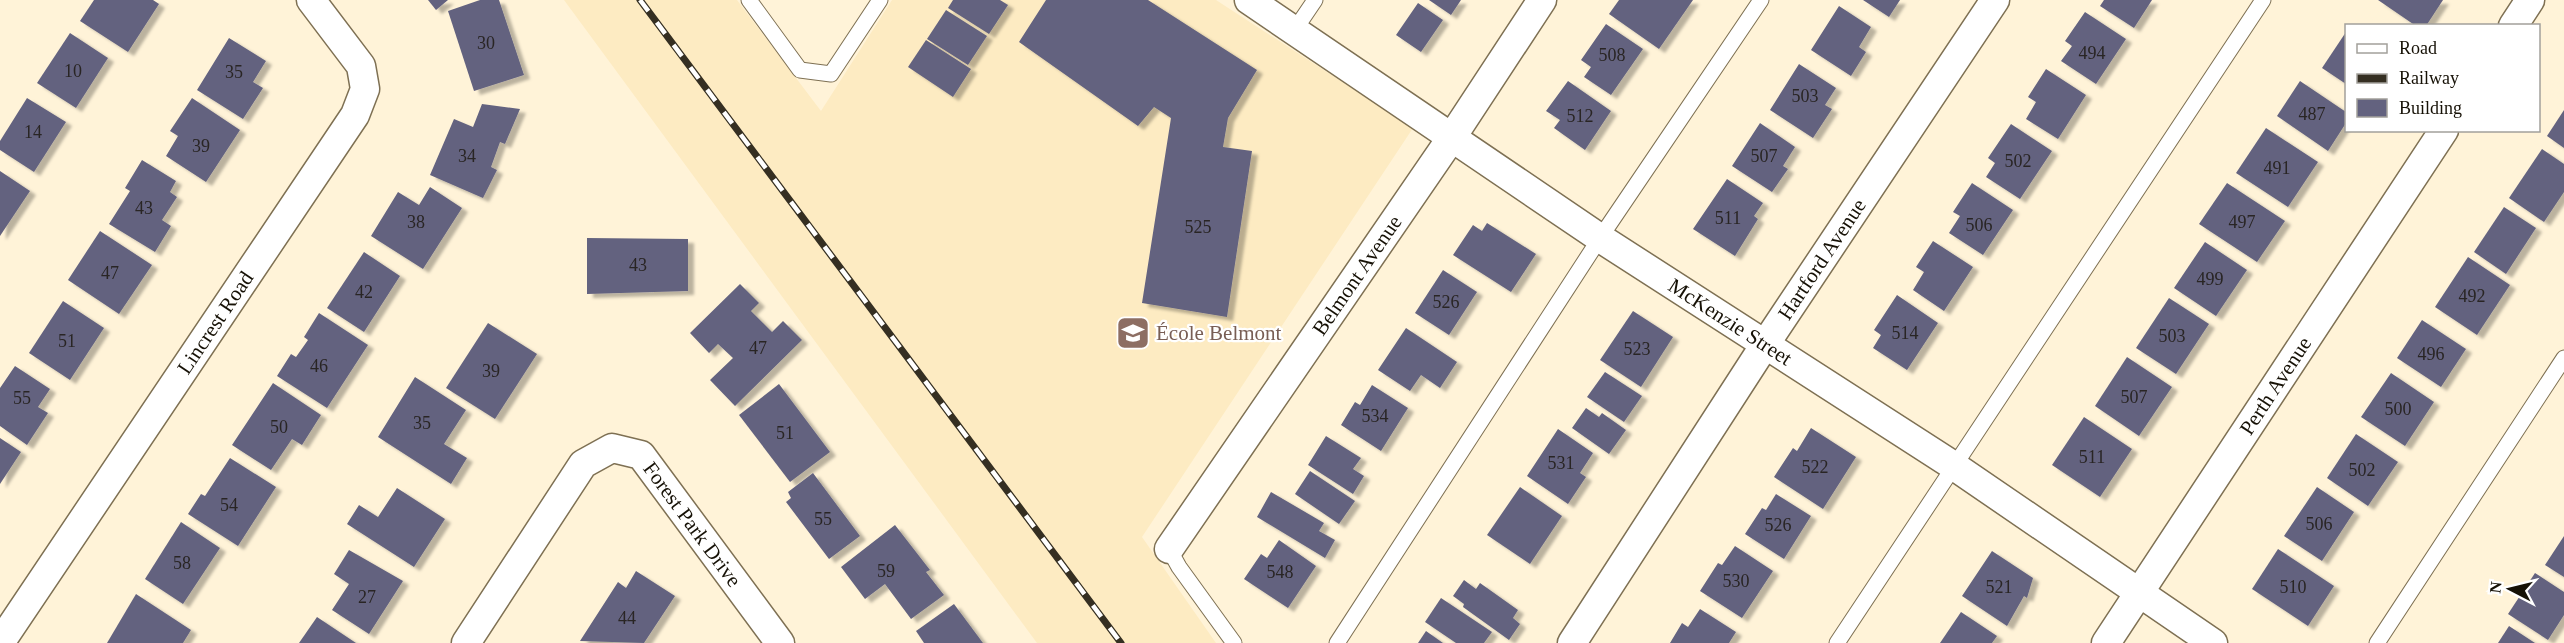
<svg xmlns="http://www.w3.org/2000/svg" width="2564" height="643" viewBox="0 0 2564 643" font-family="Georgia,serif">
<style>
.built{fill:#fdebc2}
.building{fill:#63627f;filter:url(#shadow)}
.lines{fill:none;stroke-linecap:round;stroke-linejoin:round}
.lane-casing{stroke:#7e7053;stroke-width:17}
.street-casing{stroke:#7e7053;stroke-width:31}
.lane{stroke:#fff;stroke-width:15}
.street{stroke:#fff;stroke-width:28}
.rail-casing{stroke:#352f22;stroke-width:7}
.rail{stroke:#fff;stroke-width:4.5;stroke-dasharray:14;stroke-linecap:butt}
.labels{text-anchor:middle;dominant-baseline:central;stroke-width:4.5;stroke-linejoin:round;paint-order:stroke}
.number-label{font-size:18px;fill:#292524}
.street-label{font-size:21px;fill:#161106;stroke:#fff}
.education-label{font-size:21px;fill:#785e54;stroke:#fff;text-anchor:start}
</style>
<defs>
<filter id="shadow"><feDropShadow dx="6" dy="4" stdDeviation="1.5" flood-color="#0004"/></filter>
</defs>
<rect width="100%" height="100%" fill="#fff3d8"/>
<path class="built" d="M564,0H737L821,111L892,0H1216L1413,128L1142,537L1216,643H1037Z"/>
<g class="building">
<path d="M94,0H153L159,4L128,52L80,21Z"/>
<path d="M428,0H448L436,10Z"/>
<path d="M480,0H499L524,75L474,91L448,11Z"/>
<path d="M953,0H1000L1008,5L989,34L948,8Z"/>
<path d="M1046,0H1148L1257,70L1228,118L1223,147L1252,151L1227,317L1142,303L1171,118L1154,107L1138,126L1019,42Z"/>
<path d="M1429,0H1461L1451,15Z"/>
<path d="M1619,0H1693L1659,49L1609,14Z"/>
<path d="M1863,0H1900L1889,17Z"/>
<path d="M2104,0H2152L2134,28L2100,6Z"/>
<path d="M2378,0H2443L2426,26H2416Z"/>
<path d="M1418,3L1443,20L1421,52L1396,35Z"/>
<path d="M1839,6L1871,27L1859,47L1866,52L1851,76L1811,50Z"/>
<path d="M946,10L987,36L968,65L927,39Z"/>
<path d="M2085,12L2126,39L2096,84L2061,61L2072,46L2065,41Z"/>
<path d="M1606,24L1643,49L1611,95L1584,77L1591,67L1581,60Z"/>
<path d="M2346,32V84L2322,68Z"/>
<path d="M70,33L108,58L76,108L37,83Z"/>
<path d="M229,38L266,61L253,82L263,88L243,119L197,90Z"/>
<path d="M926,40L971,69L953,97L908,67Z"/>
<path d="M1799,64L1836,88L1825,105L1832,109L1813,138L1770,110Z"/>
<path d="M2046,69L2086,95L2058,139L2026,119L2036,102L2028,97Z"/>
<path d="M1568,81L1611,111L1585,150L1554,128L1560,120L1546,111Z"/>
<path d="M2300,81L2346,112V123L2328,151L2277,116Z"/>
<path d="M27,98L66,122L34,172L0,150V141Z"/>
<path d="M192,98L240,130L206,182L166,156L178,136L170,131Z"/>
<path d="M482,104L520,109L505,144L500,142L491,167L497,170L483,198L430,175L454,119L473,127Z"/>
<path d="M2564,110V148L2547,136Z"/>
<path d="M1760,123L1795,147L1783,166L1788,169L1772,192L1732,166Z"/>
<path d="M2011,124L2052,151L2020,199L1986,177L1995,163L1988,158Z"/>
<path d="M2266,128L2318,162L2288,207L2236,173Z"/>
<path d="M2542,149L2564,164V192L2544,222L2509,198Z"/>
<path d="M142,160L176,181L170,192L177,197L162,220L171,226L155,252L109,224L130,191L125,188Z"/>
<path d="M0,171L30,191L0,236Z"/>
<path d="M1727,179L1763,203L1754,216L1758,219L1735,256L1693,229Z"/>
<path d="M1972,183L2013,210L1983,255L1949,233L1960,216L1953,212Z"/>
<path d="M2227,183L2285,221L2257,262L2199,224Z"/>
<path d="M430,187L462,208L423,269L371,236L398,192L419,205Z"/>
<path d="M2504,207L2536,228L2506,274L2474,252Z"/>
<path d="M1487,223L1536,254L1511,292L1453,255L1473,225L1482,231Z"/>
<path d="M100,231L152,265L119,314L68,280Z"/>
<path d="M587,238L688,239V291L587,294Z"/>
<path d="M1933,241L1973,267L1944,311L1913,290L1924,272L1916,267Z"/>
<path d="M2205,242L2247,270L2216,316L2174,288Z"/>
<path d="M364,252L400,276L364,332L327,308Z"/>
<path d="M2468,257L2510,285L2477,335L2435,307Z"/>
<path d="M1443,270L1477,292L1449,335L1415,313Z"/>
<path d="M740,284L759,303L751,311L772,332L783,321L802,340L735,406L710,380L733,358L718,344L709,353L690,333Z"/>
<path d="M1897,295L1938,323L1907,370L1873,348L1881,335L1874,330Z"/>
<path d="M2169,298L2209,324L2176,374L2136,348Z"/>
<path d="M63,301L104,328L70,380L29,353Z"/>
<path d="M1633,311L1673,337L1641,387L1600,360Z"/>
<path d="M319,313L368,345L327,408L277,376L291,354L296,357L308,340L304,337Z"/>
<path d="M2422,320L2466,349L2441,387L2397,358Z"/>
<path d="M488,323L537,354L495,419L446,388Z"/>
<path d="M1406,328L1457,362L1440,388L1421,375L1410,391L1378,370Z"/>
<path d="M2127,357L2172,387L2139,436L2095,406Z"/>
<path d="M15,366L50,389L38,407L48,413L27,445L0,426V388Z"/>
<path d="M1605,372L1642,396L1624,422L1587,397Z"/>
<path d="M2391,373L2434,402L2405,446L2361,417Z"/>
<path d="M415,377L466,410L444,444L467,458L451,484L378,437Z"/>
<path d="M273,383L321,415L302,445L292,439L271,470L232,445Z"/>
<path d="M779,384L830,452L790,482L739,415Z"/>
<path d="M1372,385L1408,408L1381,451L1341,425L1355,402L1360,405Z"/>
<path d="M1586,408L1599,417L1602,413L1626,430L1609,454L1572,428Z"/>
<path d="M2084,417L2132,449L2100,497L2052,465Z"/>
<path d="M1811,428L1856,457L1823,509L1774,477L1793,448L1797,451Z"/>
<path d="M1558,429L1593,453L1580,473L1586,477L1568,504L1527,476Z"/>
<path d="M2356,434L2398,462L2368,506L2327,478Z"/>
<path d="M1326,436L1361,458L1353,469L1364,476L1353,494L1308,465Z"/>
<path d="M0,438L21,452L0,484Z"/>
<path d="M230,458L276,487L238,546L188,514L201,494L205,496Z"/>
<path d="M1310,471L1355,501L1339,524L1295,494Z"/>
<path d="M813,473L860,536L829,559L786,502L791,498L788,492Z"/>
<path d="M1520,487L1562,516L1530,564L1487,535Z"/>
<path d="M2317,487L2354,512L2322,561L2284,536Z"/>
<path d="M397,488L445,519L414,567L347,524L359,505L378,517Z"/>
<path d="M1271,492L1324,523L1319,531L1335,540L1325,558L1257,517Z"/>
<path d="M1776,494L1811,516L1784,559L1745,534L1762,508L1766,510Z"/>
<path d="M181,522L220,548L183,604L145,579Z"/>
<path d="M895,525L930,570L926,572L944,595L911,619L885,584L865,599L841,567Z"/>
<path d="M2564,536V577L2545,565Z"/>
<path d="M1279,540L1316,566L1288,608L1244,579L1261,554L1267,558Z"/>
<path d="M1735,546L1773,571L1742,618L1700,591L1718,563L1722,565Z"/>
<path d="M2278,549L2334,586L2308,626L2252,589Z"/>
<path d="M349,550L403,581L369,634L332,610L349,584L334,574Z"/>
<path d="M1992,551L2033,578L2027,598L2024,596L2007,626L1962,596Z"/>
<path d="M636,571L675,596L644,643L580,641L618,582L626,588Z"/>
<path d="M2535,573L2564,592V615L2548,640L2508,614Z"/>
<path d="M1464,580L1476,589L1480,583L1518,610L1513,618L1520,624L1509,640L1463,607L1464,604L1453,596Z"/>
<path d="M136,594L191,630L183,643H107Z"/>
<path d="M1441,598L1492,632L1484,643H1456L1425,622Z"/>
<path d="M954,604L983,643H924L916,631Z"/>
<path d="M1700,609L1736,632L1729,643H1670L1682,623L1688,627Z"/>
<path d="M1961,612L1997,636L1992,643H1940Z"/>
<path d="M317,617L356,643H299Z"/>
<path d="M2509,626L2535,643H2498Z"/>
<path d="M1426,631L1443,643H1418Z"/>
</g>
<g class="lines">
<defs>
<g id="lane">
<path d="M749,0L800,70L831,74L880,0"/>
<path d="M1294,31L1315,0"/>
<path d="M1169,549L1179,567L1234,643"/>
<path d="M1337,643L1600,238L1761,0"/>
<path d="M1837,643L2263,0"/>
<path d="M2377,643L2564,358"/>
</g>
<g id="street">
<path id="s1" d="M1249,0L1600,238L1954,466L2213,643"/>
<path d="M2513,26L2530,0"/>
<path id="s2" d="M1169,549L1452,137L1542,0"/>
<path id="s3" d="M0,643L355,115L365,89L361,66L311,0"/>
<path id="s4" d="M466,643L583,464L612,448L641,455L780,643"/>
<path id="s5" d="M1572,643L1766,343L1995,0"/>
<path id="s6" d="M2106,643L2444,130"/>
</g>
</defs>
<use href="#lane" class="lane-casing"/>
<use href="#street" class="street-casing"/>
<use href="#lane" class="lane"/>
<use href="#street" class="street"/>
<defs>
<path id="rail" d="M640,0L1121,643"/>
</defs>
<use href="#rail" class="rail-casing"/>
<use href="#rail" class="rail"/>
</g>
<defs>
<symbol id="school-square" viewBox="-11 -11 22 22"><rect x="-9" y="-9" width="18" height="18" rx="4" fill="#8d6e63" stroke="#fff"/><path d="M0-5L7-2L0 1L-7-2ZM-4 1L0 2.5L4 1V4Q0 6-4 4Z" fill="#fff"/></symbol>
</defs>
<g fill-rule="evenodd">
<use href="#school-square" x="1114" y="314" width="38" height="38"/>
</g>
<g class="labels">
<g class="number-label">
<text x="486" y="43">30</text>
<text x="2092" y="53">494</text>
<text x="1612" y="55">508</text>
<text x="73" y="71">10</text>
<text x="234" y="72">35</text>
<text x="1805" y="96">503</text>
<text x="2312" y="114">487</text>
<text x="1580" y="116">512</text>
<text x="33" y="132">14</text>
<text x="201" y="146">39</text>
<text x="467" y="156">34</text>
<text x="1764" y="156">507</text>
<text x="2018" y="161">502</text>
<text x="2277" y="168">491</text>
<text x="144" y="208">43</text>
<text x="1728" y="218">511</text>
<text x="416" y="222">38</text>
<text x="2242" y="222">497</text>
<text x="1979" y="225">506</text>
<text x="1198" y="227">525</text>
<text x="638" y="265">43</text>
<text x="110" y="273">47</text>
<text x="2210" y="279">499</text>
<text x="364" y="292">42</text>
<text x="2472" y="296">492</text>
<text x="1446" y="302">526</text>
<text x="1905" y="333">514</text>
<text x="2172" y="336">503</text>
<text x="67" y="341">51</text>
<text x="758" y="348">47</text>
<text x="1637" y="349">523</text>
<text x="2431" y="354">496</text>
<text x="319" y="366">46</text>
<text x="491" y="371">39</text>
<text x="2134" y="397">507</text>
<text x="22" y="398">55</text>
<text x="2398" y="409">500</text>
<text x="1375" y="416">534</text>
<text x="422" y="423">35</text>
<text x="279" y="427">50</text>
<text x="785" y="433">51</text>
<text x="2092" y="457">511</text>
<text x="1561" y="463">531</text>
<text x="1815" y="467">522</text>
<text x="2362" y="470">502</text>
<text x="229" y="505">54</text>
<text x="823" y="519">55</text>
<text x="2319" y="524">506</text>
<text x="1778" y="525">526</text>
<text x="182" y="563">58</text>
<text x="886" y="571">59</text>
<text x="1280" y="572">548</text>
<text x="1736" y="581">530</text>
<text x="1999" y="587">521</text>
<text x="2293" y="587">510</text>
<text x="367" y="597">27</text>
<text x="627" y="618">44</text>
</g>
<g class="street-label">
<text stroke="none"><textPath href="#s5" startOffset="458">Hartford Avenue</textPath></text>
<text stroke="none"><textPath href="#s2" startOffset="332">Belmont Avenue</textPath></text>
<text stroke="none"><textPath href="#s1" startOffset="579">McKenzie Street</textPath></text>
<text stroke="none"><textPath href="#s3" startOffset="386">Lincrest Road</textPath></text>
<text stroke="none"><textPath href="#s6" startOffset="308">Perth Avenue</textPath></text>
<text stroke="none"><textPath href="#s4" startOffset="363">Forest Park Drive</textPath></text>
</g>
<g class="education-label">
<text x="1156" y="333">École Belmont</text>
</g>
</g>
<rect x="2345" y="24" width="195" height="108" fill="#ffffff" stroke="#a2a09b" stroke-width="1.5"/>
<rect x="2357" y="44" width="30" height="9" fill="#ffffff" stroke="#a2a09b" stroke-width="1.5"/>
<text x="2399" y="54" font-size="18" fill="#161106">Road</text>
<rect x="2357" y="74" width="30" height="9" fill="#352f22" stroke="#a2a09b" stroke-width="1.5"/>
<text x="2399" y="84" font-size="18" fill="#161106">Railway</text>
<rect x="2357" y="99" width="30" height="18" fill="#63627f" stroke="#a2a09b" stroke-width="1.5"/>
<text x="2399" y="114" font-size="18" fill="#161106">Building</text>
<g transform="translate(2510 589) rotate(277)" stroke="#ffffff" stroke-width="4.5" paint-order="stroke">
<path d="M0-4.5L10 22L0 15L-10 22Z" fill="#161106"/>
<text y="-9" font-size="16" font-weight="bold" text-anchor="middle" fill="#161106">N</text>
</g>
</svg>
